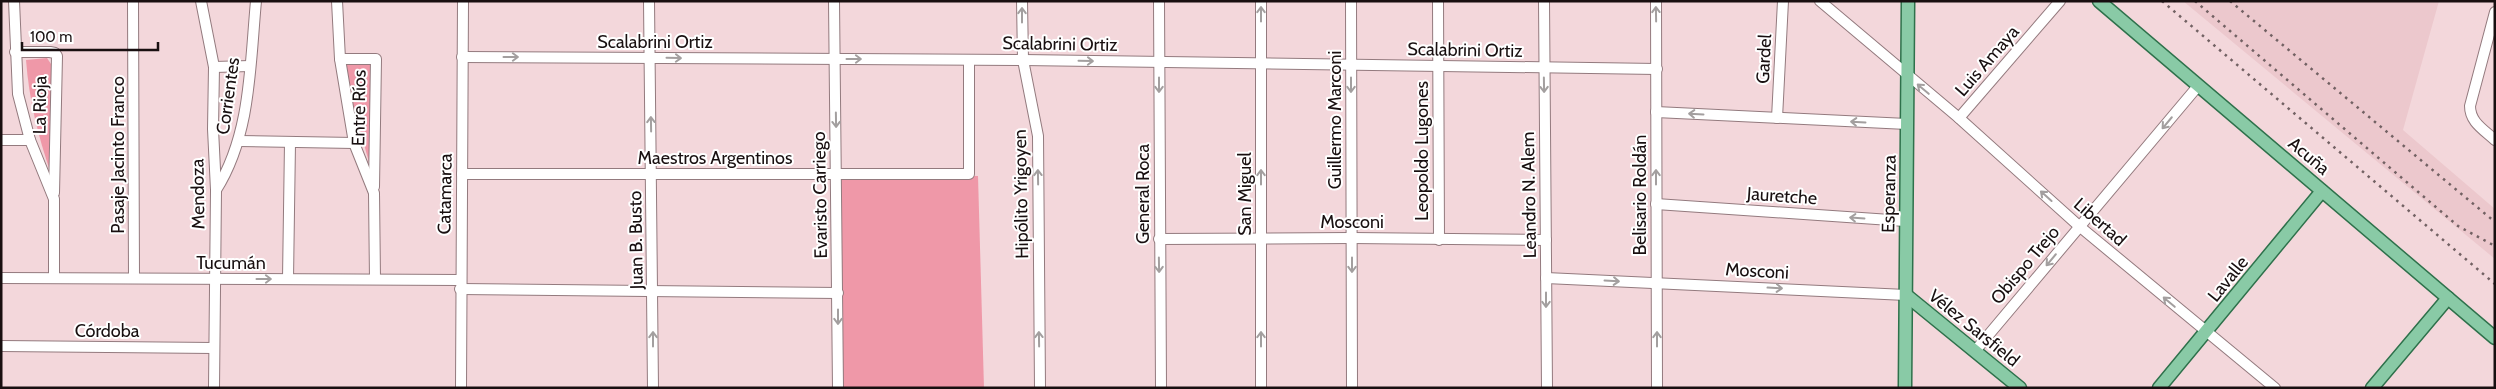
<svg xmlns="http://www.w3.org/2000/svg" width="2496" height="389" viewBox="0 0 2496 389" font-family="Cabin,sans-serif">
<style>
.built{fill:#ecc8cd}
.green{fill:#ef98a8}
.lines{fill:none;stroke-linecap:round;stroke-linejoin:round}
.minor-casing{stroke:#937a7e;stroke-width:12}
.major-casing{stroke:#2e714b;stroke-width:15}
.minor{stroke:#fff;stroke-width:10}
.major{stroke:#89caa6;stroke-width:12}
.rail{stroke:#726163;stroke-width:2.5;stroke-dasharray:2.5 5;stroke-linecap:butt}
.oneway{stroke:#a39f9f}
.labels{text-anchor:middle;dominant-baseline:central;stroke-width:4;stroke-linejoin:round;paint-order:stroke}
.street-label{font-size:18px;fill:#180f10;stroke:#fff}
</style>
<rect width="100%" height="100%" fill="#f3d7db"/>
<path class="built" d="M2183,1H2439L2403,130L2495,209V259Z"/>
<g class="green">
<path d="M47,58L51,64V174C38,136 29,100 26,60Z"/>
<path d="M344,64H372L370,166L352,101Z"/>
<path d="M837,175L978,176L984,388H838Z"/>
</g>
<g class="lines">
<defs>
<g id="minor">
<path d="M14,1L18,94L30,140L54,199V278"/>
<path d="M133,1L134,278"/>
<path d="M201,1L214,67L213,129L216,190L214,388"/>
<path d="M337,1L340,59L354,143L374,193L375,279"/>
<path d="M649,1L653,388"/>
<path d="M834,1L838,388"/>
<path d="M1022,1L1023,60L1038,136L1040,388"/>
<path d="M1159,1L1161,388"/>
<path d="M1351,1L1352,388"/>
<path d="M1438,1L1439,240"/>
<path d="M1544,1L1547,388"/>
<path d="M1656,1L1657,388"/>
<path d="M1820,1L1959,118L2079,226L2275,388"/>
<path d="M2495,12L2470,106C2470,122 2483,129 2495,140"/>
<path d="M15,52H50L55,53L57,56L54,193"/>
<path d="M462,57L1023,60L1657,69"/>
<path d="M340,59H376L374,187"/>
<path d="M214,67L250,66"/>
<path d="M1656,112L1907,124"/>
<path d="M1777,118L1783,1"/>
<path d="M1959,118L2060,1"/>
<path d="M1,140H30"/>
<path d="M239,141L354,143"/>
<path d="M462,174H969V60"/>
<path d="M216,190C251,135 250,65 256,1"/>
<path d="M1656,204L1905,221"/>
<path d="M1159,239L1352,238L1546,240"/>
<path d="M1,278L460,280"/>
<path d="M1546,278L1906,295"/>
<path d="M288,279L290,143"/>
<path d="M460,289L838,293"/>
<path d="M1,346L214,348"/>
<path d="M1975,351L2198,86"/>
<path d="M461,388L463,1"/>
<path d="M1261,388V1"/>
</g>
<g id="major">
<path d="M2099,1L2495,338"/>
<path d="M1906,295L2020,388"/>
<path d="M1905,388L1908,1"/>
<path d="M2159,388L2322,191"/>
<path d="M2372,388L2448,298"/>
</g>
</defs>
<use href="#minor" class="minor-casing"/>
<use href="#major" class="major-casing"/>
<use href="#minor" class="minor"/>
<use href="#major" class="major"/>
<g class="rail">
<path d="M2162,1L2495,284"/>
<path d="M2195,1L2458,226L2495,246"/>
<path d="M2230,1L2495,222"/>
</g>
</g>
<defs><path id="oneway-shaft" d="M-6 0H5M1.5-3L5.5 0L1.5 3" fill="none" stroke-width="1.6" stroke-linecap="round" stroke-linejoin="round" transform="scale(1.25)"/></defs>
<g class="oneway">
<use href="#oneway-shaft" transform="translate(1261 14) rotate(-90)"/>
<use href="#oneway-shaft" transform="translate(1656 14) rotate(-91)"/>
<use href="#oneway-shaft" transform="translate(1022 15) rotate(-90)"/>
<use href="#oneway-shaft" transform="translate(511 57)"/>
<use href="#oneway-shaft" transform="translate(674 58) rotate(1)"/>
<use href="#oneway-shaft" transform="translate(854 59)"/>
<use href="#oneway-shaft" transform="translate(1086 61) rotate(1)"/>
<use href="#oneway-shaft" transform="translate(1159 85) rotate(90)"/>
<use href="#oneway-shaft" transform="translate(1351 85) rotate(90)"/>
<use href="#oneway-shaft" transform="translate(1544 85) rotate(89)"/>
<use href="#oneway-shaft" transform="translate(1923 89) rotate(-140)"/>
<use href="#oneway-shaft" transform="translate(1696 114) rotate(-177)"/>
<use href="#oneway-shaft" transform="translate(836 120) rotate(89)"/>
<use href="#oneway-shaft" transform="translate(1858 122) rotate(-177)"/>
<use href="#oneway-shaft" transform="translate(2167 123) rotate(130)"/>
<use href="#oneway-shaft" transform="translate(651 124) rotate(-91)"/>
<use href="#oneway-shaft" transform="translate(1038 177) rotate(-91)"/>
<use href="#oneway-shaft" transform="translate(1261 177) rotate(-90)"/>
<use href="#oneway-shaft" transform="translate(1656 177) rotate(-90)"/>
<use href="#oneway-shaft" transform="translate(2046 196) rotate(-138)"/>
<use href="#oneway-shaft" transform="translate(1857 218) rotate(-176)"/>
<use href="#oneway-shaft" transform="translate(2051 260) rotate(130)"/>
<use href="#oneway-shaft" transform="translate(1159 265) rotate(89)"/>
<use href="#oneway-shaft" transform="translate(1352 265) rotate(90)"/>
<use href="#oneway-shaft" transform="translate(264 279)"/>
<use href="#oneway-shaft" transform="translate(1612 281) rotate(3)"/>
<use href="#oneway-shaft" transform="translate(1775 288) rotate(3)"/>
<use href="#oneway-shaft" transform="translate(1546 300) rotate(90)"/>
<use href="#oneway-shaft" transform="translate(2169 302) rotate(-140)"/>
<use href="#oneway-shaft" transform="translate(838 317) rotate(90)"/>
<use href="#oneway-shaft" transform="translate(653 339) rotate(-90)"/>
<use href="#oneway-shaft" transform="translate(1039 339) rotate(-91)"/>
<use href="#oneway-shaft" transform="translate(1261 339) rotate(-90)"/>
<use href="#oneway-shaft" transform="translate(1657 339) rotate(-90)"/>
</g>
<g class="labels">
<g class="street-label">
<text x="655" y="42">Scalabrini Ortiz</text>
<text transform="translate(1060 44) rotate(1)">Scalabrini Ortiz</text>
<text transform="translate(1465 50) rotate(1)">Scalabrini Ortiz</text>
<text transform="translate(1764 59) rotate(-87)">Gardel</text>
<text transform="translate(1987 61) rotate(-49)">Luis Amaya</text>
<text transform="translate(228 96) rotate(-82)">Corrientes</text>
<text transform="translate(40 105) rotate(-89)">La Rioja</text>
<text transform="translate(359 108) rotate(-89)">Entre Ríos</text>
<text transform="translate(1335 120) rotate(-90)">Guillermo Marconi</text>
<text transform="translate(1422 151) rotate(-90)">Leopoldo Lugones</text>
<text transform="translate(118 155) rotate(-90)">Pasaje Jacinto Franco</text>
<text transform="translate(2309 156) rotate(40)">Acuña</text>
<text x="715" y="158">Maestros Argentinos</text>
<text transform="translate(198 194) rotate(-91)">Mendoza</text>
<text transform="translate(445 194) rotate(-89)">Catamarca</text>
<text transform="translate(1021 194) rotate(-91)">Hipólito Yrigoyen</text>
<text transform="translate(1143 194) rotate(-90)">General Roca</text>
<text transform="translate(1245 194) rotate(-90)">San Miguel</text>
<text transform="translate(1889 194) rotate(-89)">Esperanza</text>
<text transform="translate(820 195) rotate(-91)">Evaristo Carriego</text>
<text transform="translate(1529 195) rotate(-91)">Leandro N. Alem</text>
<text transform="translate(1640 195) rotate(-90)">Belisario Roldán</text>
<text transform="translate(1782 196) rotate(4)">Jauretche</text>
<text x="1352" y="222">Mosconi</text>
<text transform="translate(2100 222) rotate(41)">Libertad</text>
<text transform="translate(636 240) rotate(-91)">Juan B. Busto</text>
<text x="231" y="263">Tucumán</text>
<text transform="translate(2025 265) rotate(-50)">Obispo Trejo</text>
<text transform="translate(1757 271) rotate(3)">Mosconi</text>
<text transform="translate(2228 279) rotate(-51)">Lavalle</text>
<text transform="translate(1974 328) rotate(39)">Vélez Sarsfield</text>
<text x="107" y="331">Córdoba</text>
</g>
</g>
<rect width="2496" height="389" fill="none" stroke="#180f10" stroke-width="5"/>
<path d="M22 42v8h136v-8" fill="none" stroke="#180f10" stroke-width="2.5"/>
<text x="30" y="42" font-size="15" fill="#180f10" stroke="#ffffff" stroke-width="4" paint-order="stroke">100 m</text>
</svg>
